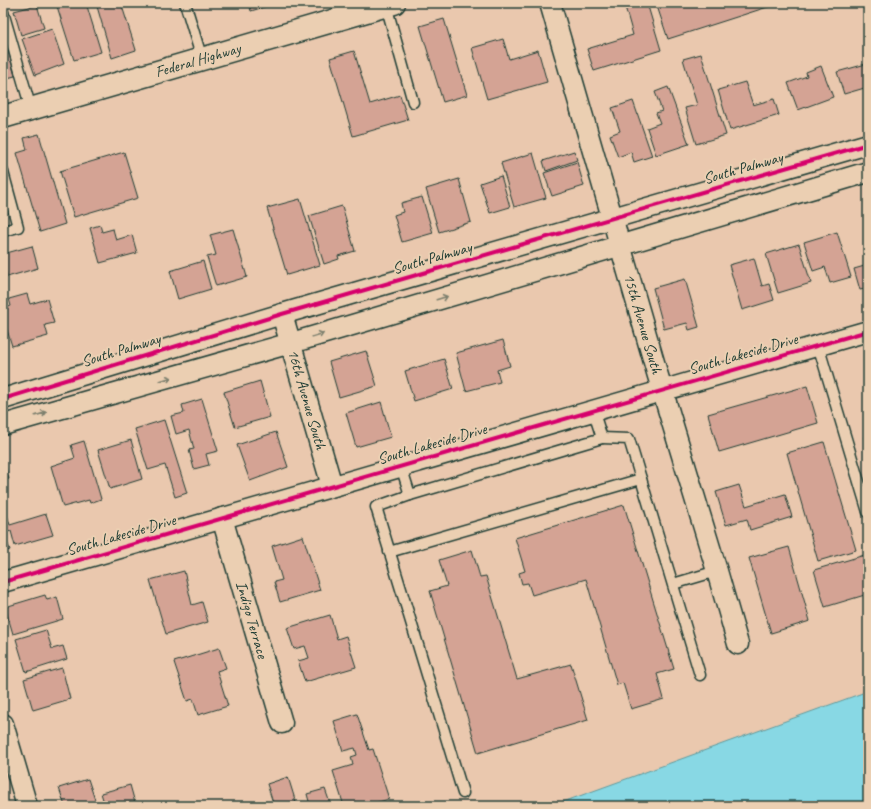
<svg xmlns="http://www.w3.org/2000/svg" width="871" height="809" viewBox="0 0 871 809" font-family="Caveat,sans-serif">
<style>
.water{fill:#88d8e4;stroke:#5e9a9e}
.building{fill:#d4a394;stroke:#1f3d34}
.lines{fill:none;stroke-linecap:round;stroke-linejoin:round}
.service-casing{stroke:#1f3d34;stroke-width:13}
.minor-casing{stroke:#1f3d34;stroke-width:23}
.secondary-casing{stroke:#1f3d34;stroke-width:25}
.service{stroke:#ebcfb2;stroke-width:10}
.minor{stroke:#ebcfb2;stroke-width:20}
.secondary{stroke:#ebcfb2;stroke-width:22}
.cycleway-casing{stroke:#ebcfb2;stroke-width:6}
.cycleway{stroke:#d6006c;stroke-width:4}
.oneway{stroke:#7b7f6d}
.labels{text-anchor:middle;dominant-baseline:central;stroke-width:4;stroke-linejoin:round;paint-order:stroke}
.street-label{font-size:16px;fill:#1f3d34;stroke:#ebcfb2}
</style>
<rect width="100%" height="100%" fill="#eac8ae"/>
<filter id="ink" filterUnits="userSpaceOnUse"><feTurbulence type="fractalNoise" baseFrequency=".025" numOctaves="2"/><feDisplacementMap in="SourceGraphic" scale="8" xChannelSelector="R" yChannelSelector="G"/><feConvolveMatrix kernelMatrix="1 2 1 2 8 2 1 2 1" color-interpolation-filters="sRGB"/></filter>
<g filter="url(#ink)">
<path class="water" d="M868,691V806H552Z"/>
<g class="building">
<path d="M56,3H86L101,52L74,60Z"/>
<path d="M96,3H121L136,50L112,58Z"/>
<path d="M249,3H277L251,11Z"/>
<path d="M624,3H647L661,50L594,71L587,49L633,35Z"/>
<path d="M656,3H780L668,39Z"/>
<path d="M37,5L44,28L21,35L14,11Z"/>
<path d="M444,19L467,95L443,102L420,26Z"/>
<path d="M52,29L64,64L35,75L22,39Z"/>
<path d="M503,39L509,59L538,50L547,82L487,99L472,48Z"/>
<path d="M8,50L15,76L3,79V52Z"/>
<path d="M354,51L370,104L400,95L408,120L353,136L330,58Z"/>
<path d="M701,54L726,135L696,144L685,108L697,105L683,59Z"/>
<path d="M866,64L868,71V87L844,94L837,72Z"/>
<path d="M821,66L833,97L798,110L788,83L807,76L806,72Z"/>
<path d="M745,82L753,105L774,99L779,115L730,130L718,90Z"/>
<path d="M668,87L689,144L656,155L647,128L660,123L656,113L662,111L655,92Z"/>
<path d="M633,101L652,156L634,162L631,152L618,157L610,135L620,131L612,108Z"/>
<path d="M39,134L65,224L40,232L17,153L27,150L24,138Z"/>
<path d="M574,151L577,160L546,171L543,161Z"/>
<path d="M124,152L138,198L74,217L60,171Z"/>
<path d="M533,153L546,198L514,207L501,163Z"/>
<path d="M577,162L584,186L552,196L544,173Z"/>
<path d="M501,176L510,207L490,213L480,183Z"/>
<path d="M459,179L471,222L439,232L426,189Z"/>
<path d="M422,197L433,233L402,242L394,215L403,212L401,203Z"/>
<path d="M300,199L320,265L287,275L267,208Z"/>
<path d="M342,206L355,251L338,256L339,259L324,264L309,216Z"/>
<path d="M100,225L102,232L113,229L116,240L132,235L137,253L100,263L90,228Z"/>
<path d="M233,229L247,277L216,286L207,257L216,255L210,235Z"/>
<path d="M837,232L851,277L830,283L825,267L813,271L804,242Z"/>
<path d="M799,244L811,283L778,293L766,254Z"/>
<path d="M32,246L38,268L7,277L3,262V254Z"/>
<path d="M754,258L762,286L769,284L774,300L742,310L729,265Z"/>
<path d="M203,261L211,289L178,299L170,271Z"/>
<path d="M868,265V288L860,290L854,269Z"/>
<path d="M685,279L699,327L689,330L687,323L664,329L653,288Z"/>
<path d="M27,294L30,304L47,299L54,323L45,325L48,336L12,346L3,317V309L11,306L9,299Z"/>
<path d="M503,340L510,366L497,370L500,382L466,391L456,353Z"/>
<path d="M366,351L377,386L339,397L329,362Z"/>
<path d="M444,359L453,389L414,401L405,371Z"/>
<path d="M260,381L270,417L235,427L224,392Z"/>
<path d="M807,386L818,423L719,452L708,414Z"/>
<path d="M202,399L218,451L206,454L209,465L194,469L189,450L194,449L189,430L176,434L171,416L184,413L182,405Z"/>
<path d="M381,402L391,437L356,447L346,413Z"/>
<path d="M164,420L187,493L175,497L165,465L148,470L135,429Z"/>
<path d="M276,432L288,467L250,481L237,445Z"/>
<path d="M868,435V451L864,437Z"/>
<path d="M131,440L142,479L110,489L98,450Z"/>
<path d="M84,441L101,499L90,503L89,500L63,507L51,466L75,458L71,445Z"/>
<path d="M824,442L856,550L818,561L787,453Z"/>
<path d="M3,459L9,479L3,480Z"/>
<path d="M739,485L746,506L785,494L792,517L750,530L747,519L726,525L716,492Z"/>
<path d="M624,505L674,669L657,674L664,699L631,709L623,683L617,685L586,579L532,595L528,583L522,584L519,573L525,571L515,538Z"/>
<path d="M6,511L10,525L46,514L53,535L15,546L11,531L4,533L10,550L3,552V512Z"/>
<path d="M303,536L320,590L280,602L274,582L282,580L272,546Z"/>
<path d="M789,547L810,621L771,633L749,558Z"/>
<path d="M472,550L480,577L486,576L517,679L571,664L588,720L478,753L430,591L447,586L439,560Z"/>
<path d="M868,554V594L825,607L814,570Z"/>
<path d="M184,571L192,605L202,602L208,622L166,634L150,580Z"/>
<path d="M45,595L47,600L57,597L63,619L13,634L5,607Z"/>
<path d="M330,615L337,639L346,636L356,667L305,682L298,661L309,658L305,646L294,649L287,628Z"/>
<path d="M46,630L52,649L63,646L67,659L26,672L16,639Z"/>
<path d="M219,648L226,668L217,671L228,706L198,715L193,699L187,701L174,662Z"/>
<path d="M62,668L70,699L33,710L24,679Z"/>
<path d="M357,714L369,750L373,749L389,799L365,806H344L333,771L353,765L351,757L357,755L355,748L343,751L334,721Z"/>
<path d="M288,777L297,806H274L267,784Z"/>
<path d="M88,779L97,806H65L59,788Z"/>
<path d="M130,785L135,803L124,806H105L101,793Z"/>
<path d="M325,789L331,806H306L310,805L307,794Z"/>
</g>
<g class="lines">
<defs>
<g id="service">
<path d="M185,3L202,59"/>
<path d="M386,5L413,102"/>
<path d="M3,12L31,109"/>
<path d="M3,172L18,227L3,231"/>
<path d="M818,345L868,512"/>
<path d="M602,438L629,439L700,675"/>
<path d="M401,466L410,495L376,507L463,793"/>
<path d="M410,495L602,438L593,410"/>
<path d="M389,552L641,479"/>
<path d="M673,584L717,571"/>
</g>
<g id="minor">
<path id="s1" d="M550,3L658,376L717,571L738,644"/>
<path id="s2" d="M282,314L332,486"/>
<path d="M3,399L282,314L868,144"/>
<path d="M3,425L305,339L868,172"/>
<path id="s3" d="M222,518L282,723"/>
<path d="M3,582L868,331"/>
<path d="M3,724L27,806"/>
</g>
<g id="secondary">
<path id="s4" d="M3,117L394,3"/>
</g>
</defs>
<use href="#service" class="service-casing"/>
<use href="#minor" class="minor-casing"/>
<use href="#secondary" class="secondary-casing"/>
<use href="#service" class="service"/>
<use href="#minor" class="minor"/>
<use href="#secondary" class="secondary"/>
<defs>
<g id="cycleway">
<path d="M3,399L282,314L868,144"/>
<path d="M3,582L868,331"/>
</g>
</defs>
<use href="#cycleway" class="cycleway-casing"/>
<use href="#cycleway" class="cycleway"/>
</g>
<defs><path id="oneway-shaft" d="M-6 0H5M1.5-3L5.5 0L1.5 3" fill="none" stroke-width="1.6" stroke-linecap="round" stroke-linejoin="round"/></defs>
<g class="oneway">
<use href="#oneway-shaft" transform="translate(442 298) rotate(-17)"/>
<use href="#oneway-shaft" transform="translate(318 335) rotate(-17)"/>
<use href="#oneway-shaft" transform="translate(166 379) rotate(-16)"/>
<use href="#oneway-shaft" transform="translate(41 414) rotate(-16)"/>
</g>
</g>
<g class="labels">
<g class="street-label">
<text stroke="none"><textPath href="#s4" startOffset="203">Federal Highway</textPath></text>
<text transform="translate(743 168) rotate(-16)">South Palmway</text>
<text transform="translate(432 258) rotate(-16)">South Palmway</text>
<text stroke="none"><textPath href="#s1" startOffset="334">15th Avenue South</textPath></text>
<text transform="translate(121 350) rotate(-17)">South Palmway</text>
<text transform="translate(743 354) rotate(-16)">South Lakeside Drive</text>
<text stroke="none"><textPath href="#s2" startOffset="89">16th Avenue South</textPath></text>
<text transform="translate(432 444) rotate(-16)">South Lakeside Drive</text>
<text transform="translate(121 535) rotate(-16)">South Lakeside Drive</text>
<text stroke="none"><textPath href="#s3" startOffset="106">Indigo Terrace</textPath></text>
</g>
</g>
<rect width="871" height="809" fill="none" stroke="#ebcfb2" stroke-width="16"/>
<rect x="8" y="8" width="855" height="793" fill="none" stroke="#1f3d34" stroke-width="1.5" filter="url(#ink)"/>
</svg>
